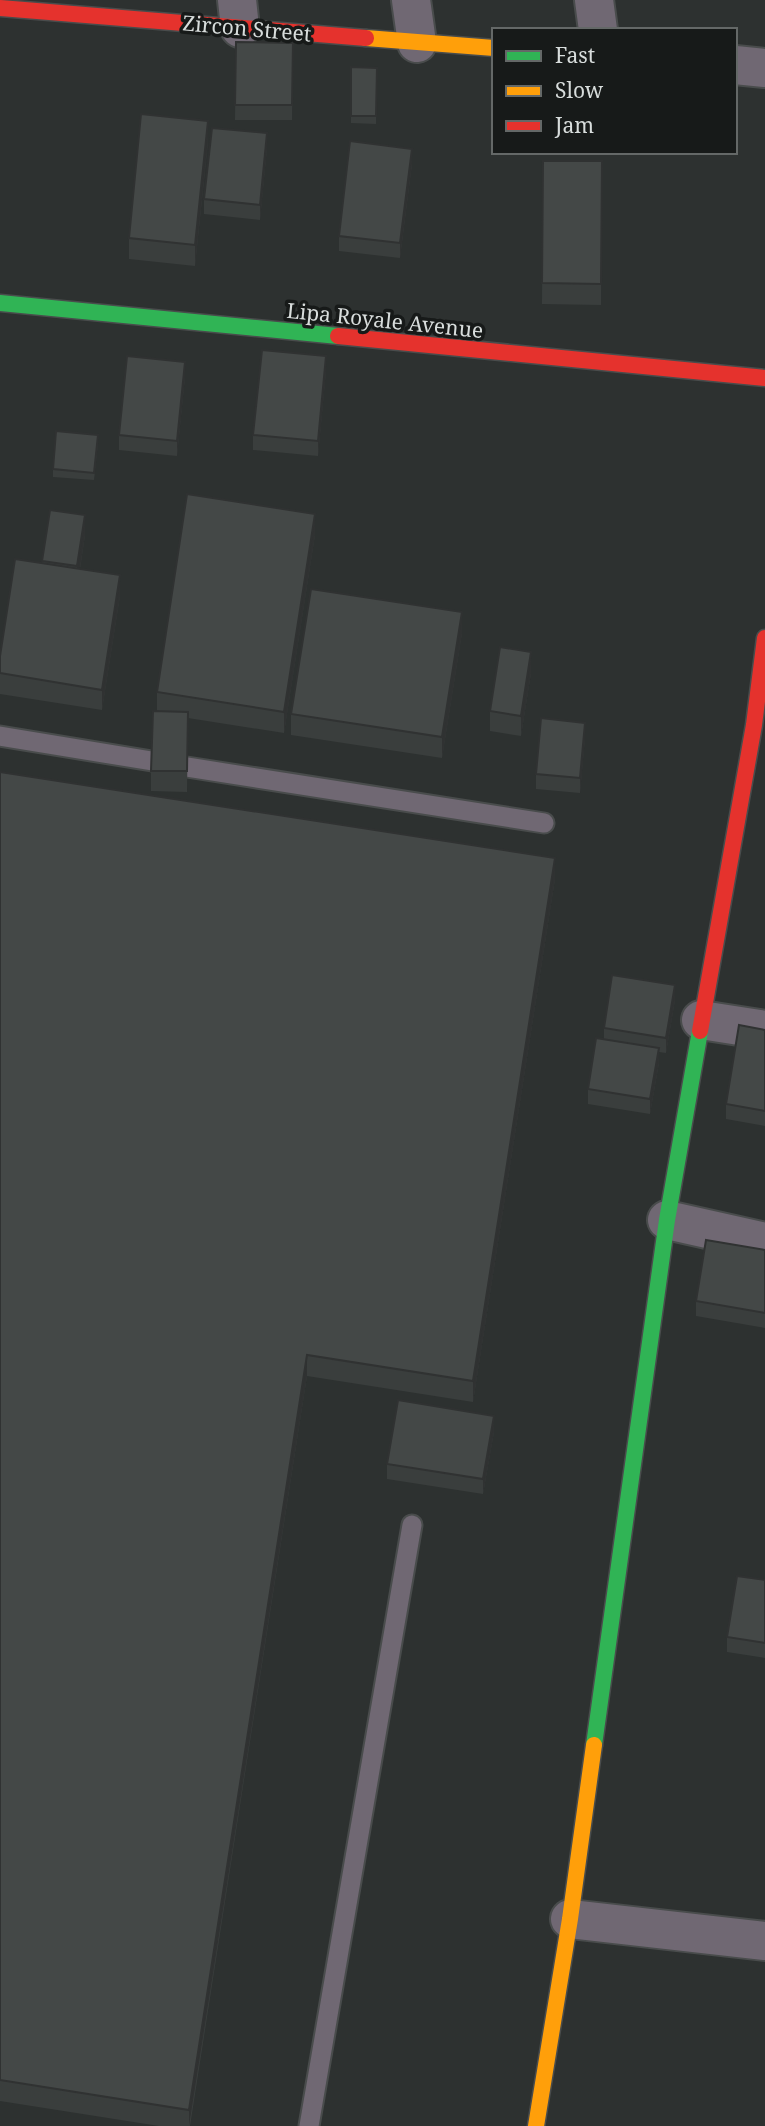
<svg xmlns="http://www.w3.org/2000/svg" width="765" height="2126" viewBox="0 0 765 2126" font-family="'Noto Serif',serif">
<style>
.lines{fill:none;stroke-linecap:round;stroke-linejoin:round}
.lane-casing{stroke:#494c4c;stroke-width:23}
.street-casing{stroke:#494c4c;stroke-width:42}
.fast-casing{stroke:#494c4c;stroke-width:19}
.slow-casing{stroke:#494c4c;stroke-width:19}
.jam-casing{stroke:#494c4c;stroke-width:19}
.lane{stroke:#706873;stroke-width:19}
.street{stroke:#706873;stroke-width:38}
.fast{stroke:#30b455;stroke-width:16}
.slow{stroke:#ff9f0a;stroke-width:16}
.jam{stroke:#e5322d;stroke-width:16}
.wall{fill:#3a3e3d}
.shaded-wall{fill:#303232}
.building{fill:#444847;stroke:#303232;stroke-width:2}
.labels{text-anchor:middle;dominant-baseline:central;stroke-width:7;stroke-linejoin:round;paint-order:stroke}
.street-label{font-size:21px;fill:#d8dddc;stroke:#171a19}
</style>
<rect width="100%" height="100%" fill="#2d3130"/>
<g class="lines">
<defs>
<g id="lane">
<path d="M0,736L152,761"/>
<path d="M187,767L544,823"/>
<path d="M309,2126L412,1525"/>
</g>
<g id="street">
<path d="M237,0L240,28"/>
<path d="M411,0L417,43"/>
<path d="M594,0L598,30"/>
<path d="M735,65L765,68"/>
<path d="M701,1020L765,1030"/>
<path d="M667,1220L765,1242"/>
<path d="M570,1919L765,1941"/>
</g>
<g id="fast">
<path d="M0,303L338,336"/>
<path d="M594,1745L667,1220L700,1031"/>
</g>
<g id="slow">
<path d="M366,38L494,48"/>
<path d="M536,2126L570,1919L594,1745"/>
</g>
<g id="jam">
<path d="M0,8L366,38"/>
<path d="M338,336L765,378"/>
<path d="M700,1031L754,725L765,638"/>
</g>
</defs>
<use href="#lane" class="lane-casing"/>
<use href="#street" class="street-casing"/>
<use href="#fast" class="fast-casing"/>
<use href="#slow" class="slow-casing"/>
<use href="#jam" class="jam-casing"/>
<use href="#lane" class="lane"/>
<use href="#street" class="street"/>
<use href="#fast" class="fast"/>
<use href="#slow" class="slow"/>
<use href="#jam" class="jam"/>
</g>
<g class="wall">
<path d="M236,42L293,43L292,120H235Z"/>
<path d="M351,67L377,68L376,124L351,123Z"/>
<path d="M208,142L195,266L129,259V238Z"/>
<path d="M267,148L260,220L204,214V199Z"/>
<path d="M543,161H602L601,305L542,304Z"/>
<path d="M412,164L400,258L339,251V236Z"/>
<path d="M326,371L318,456L253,450V435Z"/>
<path d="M185,377L177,456L119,450V435Z"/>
<path d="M98,443L94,480L53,477V469Z"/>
<path d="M85,535L80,569L120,596L102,710L0,694V656L42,563V561Z"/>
<path d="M315,535L284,733L188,718L187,792L151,791V771L157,711V692Z"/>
<path d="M462,633L442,758L291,735V714Z"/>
<path d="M531,673L521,736L490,731V711Z"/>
<path d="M585,738L580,793L536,789V774Z"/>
<path d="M0,772L555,879L473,1402L307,1376L190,2126H159L0,2101Z"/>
<path d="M675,1000L666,1053L659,1052V1063L650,1114L588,1104V1089L604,1039V1028Z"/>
<path d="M765,1030V1126L726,1119V1104Z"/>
<path d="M765,1250V1328L696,1316V1301Z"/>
<path d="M494,1432L483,1494L387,1479V1464Z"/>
<path d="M765,1580V1658L727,1652V1637Z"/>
</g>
<g class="shaded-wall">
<path d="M208,121V142L195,266V245Z"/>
<path d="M267,133V148L260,220V205Z"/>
<path d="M412,149V164L400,258V243Z"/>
<path d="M326,356V371L318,456V441Z"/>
<path d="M185,362V377L177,456V441Z"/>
<path d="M315,514V535L284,733V712Z"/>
<path d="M85,515V535L77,587V566Z"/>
<path d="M120,575V596L102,710V690Z"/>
<path d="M462,612V633L442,758V737Z"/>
<path d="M531,652V673L521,736V716Z"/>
<path d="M585,723V738L580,793V778Z"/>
<path d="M555,858V879L473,1402V1381Z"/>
<path d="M675,985V1000L666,1053V1038Z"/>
<path d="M659,1048V1063L650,1114V1099Z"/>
<path d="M307,1355V1376L189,2126V2110Z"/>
<path d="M494,1416V1432L483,1494V1479Z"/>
</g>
<g class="building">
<path d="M236,42L293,43L292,105H235Z"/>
<path d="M351,67L377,68L376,116H351Z"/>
<path d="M141,114L208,121L195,245L129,238Z"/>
<path d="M212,128L267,133L260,205L204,199Z"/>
<path d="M350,141L412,149L400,243L339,236Z"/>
<path d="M543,161H602L601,284L542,283Z"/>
<path d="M262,350L326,356L318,441L253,435Z"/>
<path d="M127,356L185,362L177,441L119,435Z"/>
<path d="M56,431L98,435L94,473L53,469Z"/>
<path d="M187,494L315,514L284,712L157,692Z"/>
<path d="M50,510L85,515L77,566L42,561Z"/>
<path d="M15,559L120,575L102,690L0,673V656Z"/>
<path d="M311,589L462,612L442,737L291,714Z"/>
<path d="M500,647L531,652L521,716L490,711Z"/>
<path d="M153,711L188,712L187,771H151Z"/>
<path d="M541,718L585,723L580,778L536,774Z"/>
<path d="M0,772L555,858L473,1381L307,1355L189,2110L0,2080Z"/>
<path d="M612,975L675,985L666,1038L604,1028Z"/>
<path d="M739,1025L765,1030V1111L726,1104Z"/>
<path d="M596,1038L659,1048L650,1099L588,1089Z"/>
<path d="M706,1240L765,1250V1313L696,1301Z"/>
<path d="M398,1400L494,1416L483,1479L387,1464Z"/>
<path d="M737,1576L765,1580V1643L727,1637Z"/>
</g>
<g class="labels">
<g class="street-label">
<text transform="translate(247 28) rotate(5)">Zircon Street</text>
<text transform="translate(385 320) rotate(6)">Lipa Royale Avenue</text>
</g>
</g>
<rect x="492" y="28" width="245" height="126" fill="#171a19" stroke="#646867" stroke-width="2"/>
<rect x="506" y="51" width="35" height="10" fill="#30b455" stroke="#646867" stroke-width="2"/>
<text x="555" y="63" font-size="21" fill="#d8dddc">Fast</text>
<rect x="506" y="86" width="35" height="10" fill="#ff9f0a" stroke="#646867" stroke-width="2"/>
<text x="555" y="98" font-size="21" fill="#d8dddc">Slow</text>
<rect x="506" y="121" width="35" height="10" fill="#e5322d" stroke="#646867" stroke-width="2"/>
<text x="555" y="133" font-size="21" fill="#d8dddc">Jam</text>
</svg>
